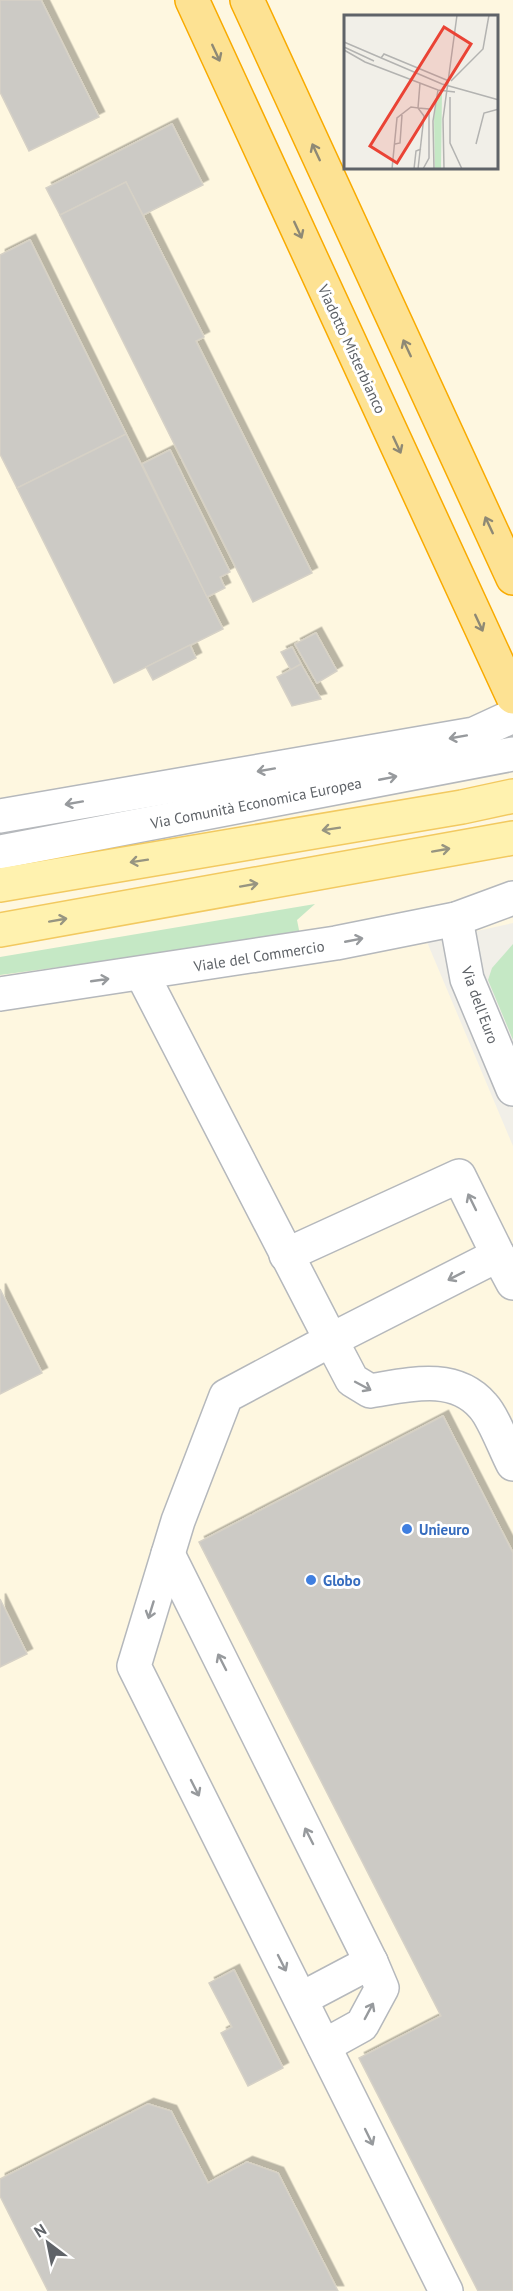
<svg xmlns="http://www.w3.org/2000/svg" width="513" height="2291" viewBox="0 0 513 2291" font-family="'PT Sans',sans-serif">
<style>
.commercial{fill:#fef7e0;fill-rule:evenodd}
.green{fill:#c5e8c5}
.building{fill:#cccac5;stroke:#d6d1c6;stroke-width:1.5;filter:url(#shadow)}
.lines{fill:none;stroke-linecap:round;stroke-linejoin:round}
.minor-casing{stroke:#b5b8bc;stroke-width:36}
.major-casing{stroke:#f2c960;stroke-width:36}
.highway-casing{stroke:#f9ab00;stroke-width:36}
.minor{stroke:#fff;stroke-width:33}
.major{stroke:#fff2af;stroke-width:33}
.highway{stroke:#fde293;stroke-width:33}
.oneway{stroke:#8e8975}
.oneway2{stroke:#979a9d}
.oneway3{stroke:#979581}
.shop-dot{fill:#3f7fe0;stroke:#fff;stroke-width:2}
.labels{text-anchor:middle;dominant-baseline:central;stroke-width:6;stroke-linejoin:round;paint-order:stroke}
.street-label{font-size:15px;fill:#5f6368;stroke:#fff}
.shop-label{font-size:15px;font-weight:bold;fill:#366cbe;stroke:#fff;text-anchor:start}
.inset-road{fill:none;stroke:#b3b3b1;stroke-width:1.5}
.view{fill:#ea4335;fill-opacity:0.15;stroke:#ea4335;stroke-width:3}
.inset-edge{fill:none;stroke:#5f6368;stroke-width:3}
</style>
<defs>
<filter id="shadow"><feDropShadow dx="5.5" dy="-5.5" stdDeviation="0" flood-color="#0004"/></filter>
</defs>
<rect width="100%" height="100%" fill="#f1efe8"/>
<path class="commercial" d="M0,0H513V923L427,942L513,1146V2291H0ZM345,16H496V168H345Z"/>
<g class="green">
<path d="M315,904L297,920L300,935L0,975V957Z"/>
<path d="M513,944V1040L488,980L492,968Z"/>
</g>
<g class="building">
<path d="M0,0H41L99,117L29,151L0,92Z"/>
<path d="M172,124L203,185L143,215L126,182L60,215L46,188Z"/>
<path d="M126,182L204,337L196,341L312,573L253,602L60,215Z"/>
<path d="M30,240L126,434L17,488L0,454V255Z"/>
<path d="M126,434L223,629L114,683L17,488Z"/>
<path d="M170,450L230,572L220,577L225,588L207,597L142,464Z"/>
<path d="M316,633L337,671L317,683L295,644Z"/>
<path d="M190,645L196,658L153,680L146,667Z"/>
<path d="M292,647L301,664L291,670L281,652Z"/>
<path d="M301,664L321,699L292,706L277,677Z"/>
<path d="M0,1289L42,1373L0,1394Z"/>
<path d="M443,1416L513,1553V2291H478L359,2058L441,2016L199,1542Z"/>
<path d="M0,1599L27,1654L0,1667Z"/>
<path d="M234,1970L283,2068L248,2086L221,2033L232,2027L209,1983Z"/>
<path d="M148,2104L171,2111L208,2183L247,2162L278,2173L338,2291H48L0,2196V2179Z"/>
</g>
<g class="lines">
<defs>
<g id="minor">
<path d="M0,816L474,734L513,716"/>
<path d="M0,852L513,754"/>
<path d="M456,919L467,979L513,1089"/>
<path d="M142,974L331,1340L226,1396L178,1521L134,1666L446,2291"/>
<path d="M0,994L336,943L456,919L513,898"/>
<path d="M286,1255L459,1176L498,1255"/>
<path d="M513,1283L498,1255L331,1340L352,1380L370,1391C408,1385 454,1372 483,1406C494,1418 505,1449 513,1464"/>
<path d="M168,1554L371,1962L382,1988L362,2025L324,2046"/>
<path d="M301,1999L371,1962"/>
</g>
<g id="major">
<path d="M0,885L462,807L513,796"/>
<path d="M0,930L513,838"/>
</g>
<g id="highway">
<path d="M192,0L513,697"/>
<path d="M247,0L513,578"/>
</g>
</defs>
<use href="#minor" class="minor-casing"/>
<use href="#major" class="major-casing"/>
<use href="#highway" class="highway-casing"/>
<use href="#minor" class="minor"/>
<use href="#major" class="major"/>
<use href="#highway" class="highway"/>
</g>
<defs><path id="oneway-shaft" d="M-6 0H5M1.5-3L5.5 0L1.5 3" fill="none" stroke-width="1.6" stroke-linecap="round" stroke-linejoin="round" transform="scale(1.5)"/></defs>
<g class="oneway">
<use href="#oneway-shaft" transform="translate(216 53) rotate(65)"/>
<use href="#oneway-shaft" transform="translate(316 152) rotate(-115)"/>
<use href="#oneway-shaft" transform="translate(298 230) rotate(65)"/>
<use href="#oneway-shaft" transform="translate(407 348) rotate(-115)"/>
<use href="#oneway-shaft" transform="translate(397 445) rotate(65)"/>
<use href="#oneway-shaft" transform="translate(489 525) rotate(-115)"/>
<use href="#oneway-shaft" transform="translate(479 623) rotate(65)"/>
</g>
<g class="oneway2">
<use href="#oneway-shaft" transform="translate(458 737) rotate(170)"/>
<use href="#oneway-shaft" transform="translate(266 770) rotate(170)"/>
<use href="#oneway-shaft" transform="translate(388 778) rotate(-11)"/>
<use href="#oneway-shaft" transform="translate(74 803) rotate(170)"/>
<use href="#oneway-shaft" transform="translate(354 940) rotate(-11)"/>
<use href="#oneway-shaft" transform="translate(100 980) rotate(-8)"/>
<use href="#oneway-shaft" transform="translate(472 1202) rotate(-116)"/>
<use href="#oneway-shaft" transform="translate(456 1276) rotate(153)"/>
<use href="#oneway-shaft" transform="translate(363 1386) rotate(28)"/>
<use href="#oneway-shaft" transform="translate(151 1610) rotate(107)"/>
<use href="#oneway-shaft" transform="translate(222 1662) rotate(-117)"/>
<use href="#oneway-shaft" transform="translate(195 1788) rotate(63)"/>
<use href="#oneway-shaft" transform="translate(309 1836) rotate(-117)"/>
<use href="#oneway-shaft" transform="translate(282 1963) rotate(63)"/>
<use href="#oneway-shaft" transform="translate(369 2011) rotate(-62)"/>
<use href="#oneway-shaft" transform="translate(369 2137) rotate(64)"/>
</g>
<g class="oneway3">
<use href="#oneway-shaft" transform="translate(331 829) rotate(171)"/>
<use href="#oneway-shaft" transform="translate(441 850) rotate(-10)"/>
<use href="#oneway-shaft" transform="translate(139 861) rotate(171)"/>
<use href="#oneway-shaft" transform="translate(249 885) rotate(-10)"/>
<use href="#oneway-shaft" transform="translate(58 920) rotate(-10)"/>
</g>
<g class="shop-dot">
<circle cx="407" cy="1529" r="6"/>
<circle cx="311" cy="1580" r="6"/>
</g>
<g class="labels">
<g class="street-label">
<text transform="translate(352 349) rotate(65)">Viadotto Misterbianco</text>
<text transform="translate(256 803) rotate(-11)">Via Comunità Economica Europea</text>
<text transform="translate(259 956) rotate(-9)">Viale del Commercio</text>
<text transform="translate(480 1005) rotate(70)">Via dell'Euro</text>
</g>
<g class="shop-label">
<text x="419" y="1529">Unieuro</text>
<text x="323" y="1580">Globo</text>
</g>
</g>
<g transform="translate(344 15)">
<rect width="154" height="154" fill="#f1efe8"/>
<path d="M98,77L97,154H91L90,103L94,79Z" fill="#c5e8c5"/>
<path class="inset-road" d="M0,27L98,69L155,85M0,32L30,46M0,35L21,47L94,75L111,77M37,43L40,39L105,66M107,66L139,34L145,0M106,82V128L118,154M74,93L85,94V143L79,154M74,93L80,101L74,154M51,129L56,128L58,100M132,129L140,98L155,94M48,154L53,103L67,92L74,93L76,68M70,154L72,136L77,134M90,154L89,106L94,75M100,154L99,104L113,0"/>
<path class="view" d="M100,12L127,29L53,148L26,131Z"/>
<rect width="154" height="154" class="inset-edge"/>
</g>
<g transform="translate(48 2243) rotate(328)" stroke="#ffffff" stroke-width="4.5" paint-order="stroke">
<path d="M0-4.5L10 22L0 15L-10 22Z" fill="#5f6368"/>
<text y="-9" font-size="16" font-weight="bold" text-anchor="middle" fill="#5f6368">N</text>
</g>
</svg>
